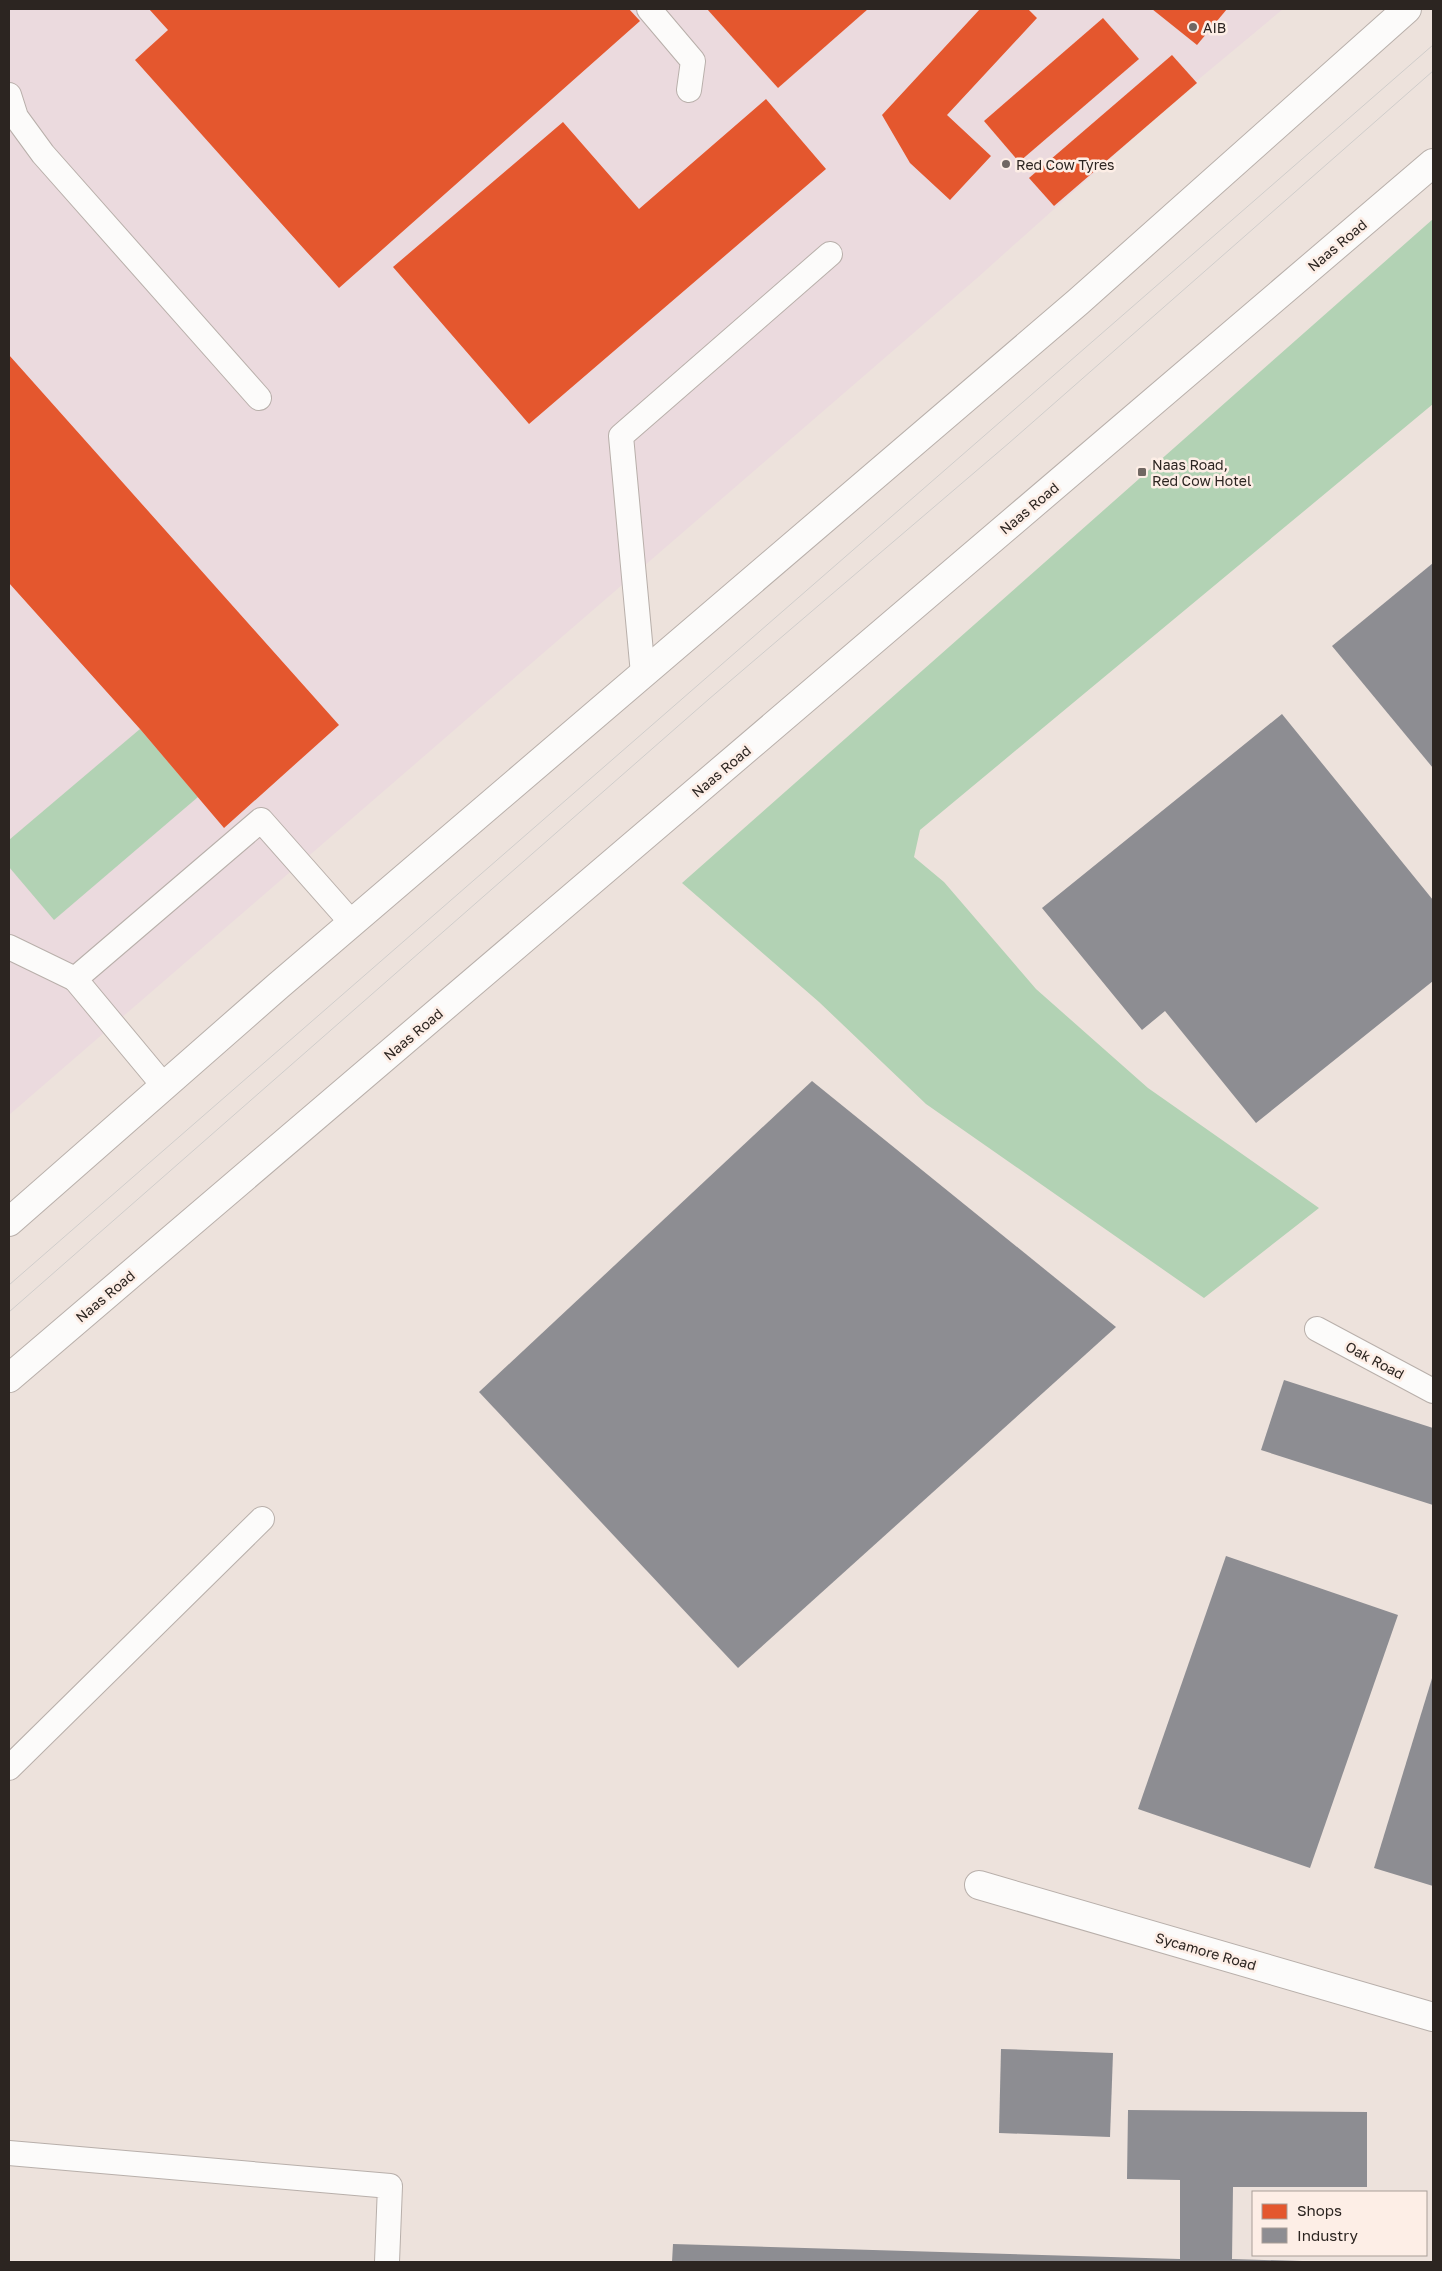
<svg xmlns="http://www.w3.org/2000/svg" width="1442" height="2271" viewBox="0 0 1442 2271" font-family="'Golos Text',sans-serif">
<style>
.commercial{fill:#ebdade}
.green{fill:#b2d2b4}
.shops{fill:#e4572e}
.industry{fill:#8d8d92}
.lines{fill:none;stroke-linecap:round;stroke-linejoin:round}
.lane-casing{stroke:#b8afaa;stroke-width:26}
.street-casing{stroke:#b8afaa;stroke-width:30}
.secondary-casing{stroke:#b8afaa;stroke-width:30}
.lane{stroke:#fcfbfa;stroke-width:24}
.street{stroke:#fcfbfa;stroke-width:28}
.secondary{stroke:#fcfbfa;stroke-width:28}
.tram{stroke:#d0cdcb;stroke-width:1}
.poi-dot{fill:#706762;stroke:#fdeee6;stroke-width:2}
.labels{text-anchor:middle;dominant-baseline:central;stroke-width:5;stroke-linejoin:round;paint-order:stroke}
.poi-label{font-size:14px;fill:#2c2521;stroke:#fdeee6;text-anchor:start}
.street-label{font-size:14px;fill:#2c2521;stroke:#fdeee6}
</style>
<rect width="100%" height="100%" fill="#ede2dc"/>
<path class="commercial" d="M9,9H1283L1199,79L976,279L9,1115Z"/>
<g class="green">
<path d="M1433,219V404L920,830L914,857L944,882L1036,989L1148,1088L1319,1208L1204,1298L926,1104L819,1002L682,883Z"/>
<path d="M140,729L198,797L54,920L9,867V840Z"/>
</g>
<g class="shops">
<path d="M149,9H629L640,21L339,288L135,60L168,30Z"/>
<path d="M707,9H868L778,88Z"/>
<path d="M980,9H1028L1037,18L947,115L991,156L950,200L910,163L882,115Z"/>
<path d="M1152,9H1227L1197,45Z"/>
<path d="M1103,18L1139,59L1019,162L984,121Z"/>
<path d="M1172,55L1197,83L1054,206L1029,178Z"/>
<path d="M766,99L826,169L529,424L393,267L563,122L639,209Z"/>
<path d="M9,355L339,725L224,828L140,729L9,583Z"/>
</g>
<g class="industry">
<path d="M1433,563V768L1332,646Z"/>
<path d="M1282,714L1433,900V981L1256,1123L1165,1011L1142,1030L1042,908Z"/>
<path d="M812,1081L1116,1327L738,1668L479,1392Z"/>
<path d="M1284,1380L1433,1428V1505L1261,1450Z"/>
<path d="M1226,1556L1398,1615L1310,1868L1138,1809Z"/>
<path d="M1433,1675V1886L1374,1868Z"/>
<path d="M1001,2049L1113,2053L1110,2137L999,2133Z"/>
<path d="M1128,2110L1367,2112V2187H1233L1232,2259L1302,2261V2262H672L673,2244L1180,2259V2180L1127,2179Z"/>
</g>
<g class="lines">
<defs>
<g id="lane">
<path d="M649,9L693,61L689,90"/>
<path d="M9,95L16,117L43,154L259,398"/>
<path d="M643,674L621,436L830,254"/>
<path d="M9,947L75,979"/>
<path d="M164,1086L75,979L261,820L352,923"/>
<path d="M1317,1329L1433,1391"/>
<path d="M9,1768L262,1519"/>
<path d="M9,2153L390,2186L387,2262"/>
</g>
<path id="street" d="M979,1885L1433,2017"/>
<g id="secondary">
<path d="M9,1222L278,986L1078,302L1407,9"/>
<path d="M9,1378L1433,163"/>
</g>
</defs>
<use href="#lane" class="lane-casing"/>
<use href="#street" class="street-casing"/>
<use href="#secondary" class="secondary-casing"/>
<use href="#lane" class="lane"/>
<use href="#street" class="street"/>
<use href="#secondary" class="secondary"/>
<g class="tram">
<path d="M9,1285L1433,45"/>
<path d="M9,1312L709,699L1009,443L1433,71"/>
</g>
</g>
<g class="poi-dot">
<circle cx="1193" cy="27" r="5"/>
<circle cx="1006" cy="164" r="5"/>
<rect x="1137" y="467" width="10" height="10" rx="2.5"/>
</g>
<g class="labels">
<g class="poi-label">
<text x="1203" y="27">AIB</text>
<text x="1016" y="164">Red Cow Tyres</text>
<text x="1152" y="464">Naas Road,<tspan x="1152" dy="16">Red Cow Hotel</tspan></text>
</g>
<g class="street-label">
<text transform="translate(1337 245) rotate(-40)">Naas Road</text>
<text transform="translate(1029 508) rotate(-40)">Naas Road</text>
<text transform="translate(721 771) rotate(-40)">Naas Road</text>
<text transform="translate(413 1034) rotate(-40)">Naas Road</text>
<text transform="translate(105 1296) rotate(-40)">Naas Road</text>
<text transform="translate(1375 1360) rotate(28)">Oak Road</text>
<text transform="translate(1206 1951) rotate(16)">Sycamore Road</text>
</g>
</g>
<rect width="1442" height="2271" fill="none" stroke="#2c2521" stroke-width="20"/>
<rect x="1252" y="2191" width="175" height="65" fill="#fdeee6" stroke="#a99e97"/>
<rect x="1262" y="2204" width="25" height="15" fill="#e4572e" stroke="#a99e97"/>
<text x="1297" y="2216" font-size="15" fill="#2c2521">Shops</text>
<rect x="1262" y="2228" width="25" height="15" fill="#8d8d92" stroke="#a99e97"/>
<text x="1297" y="2241" font-size="15" fill="#2c2521">Industry</text>
</svg>
